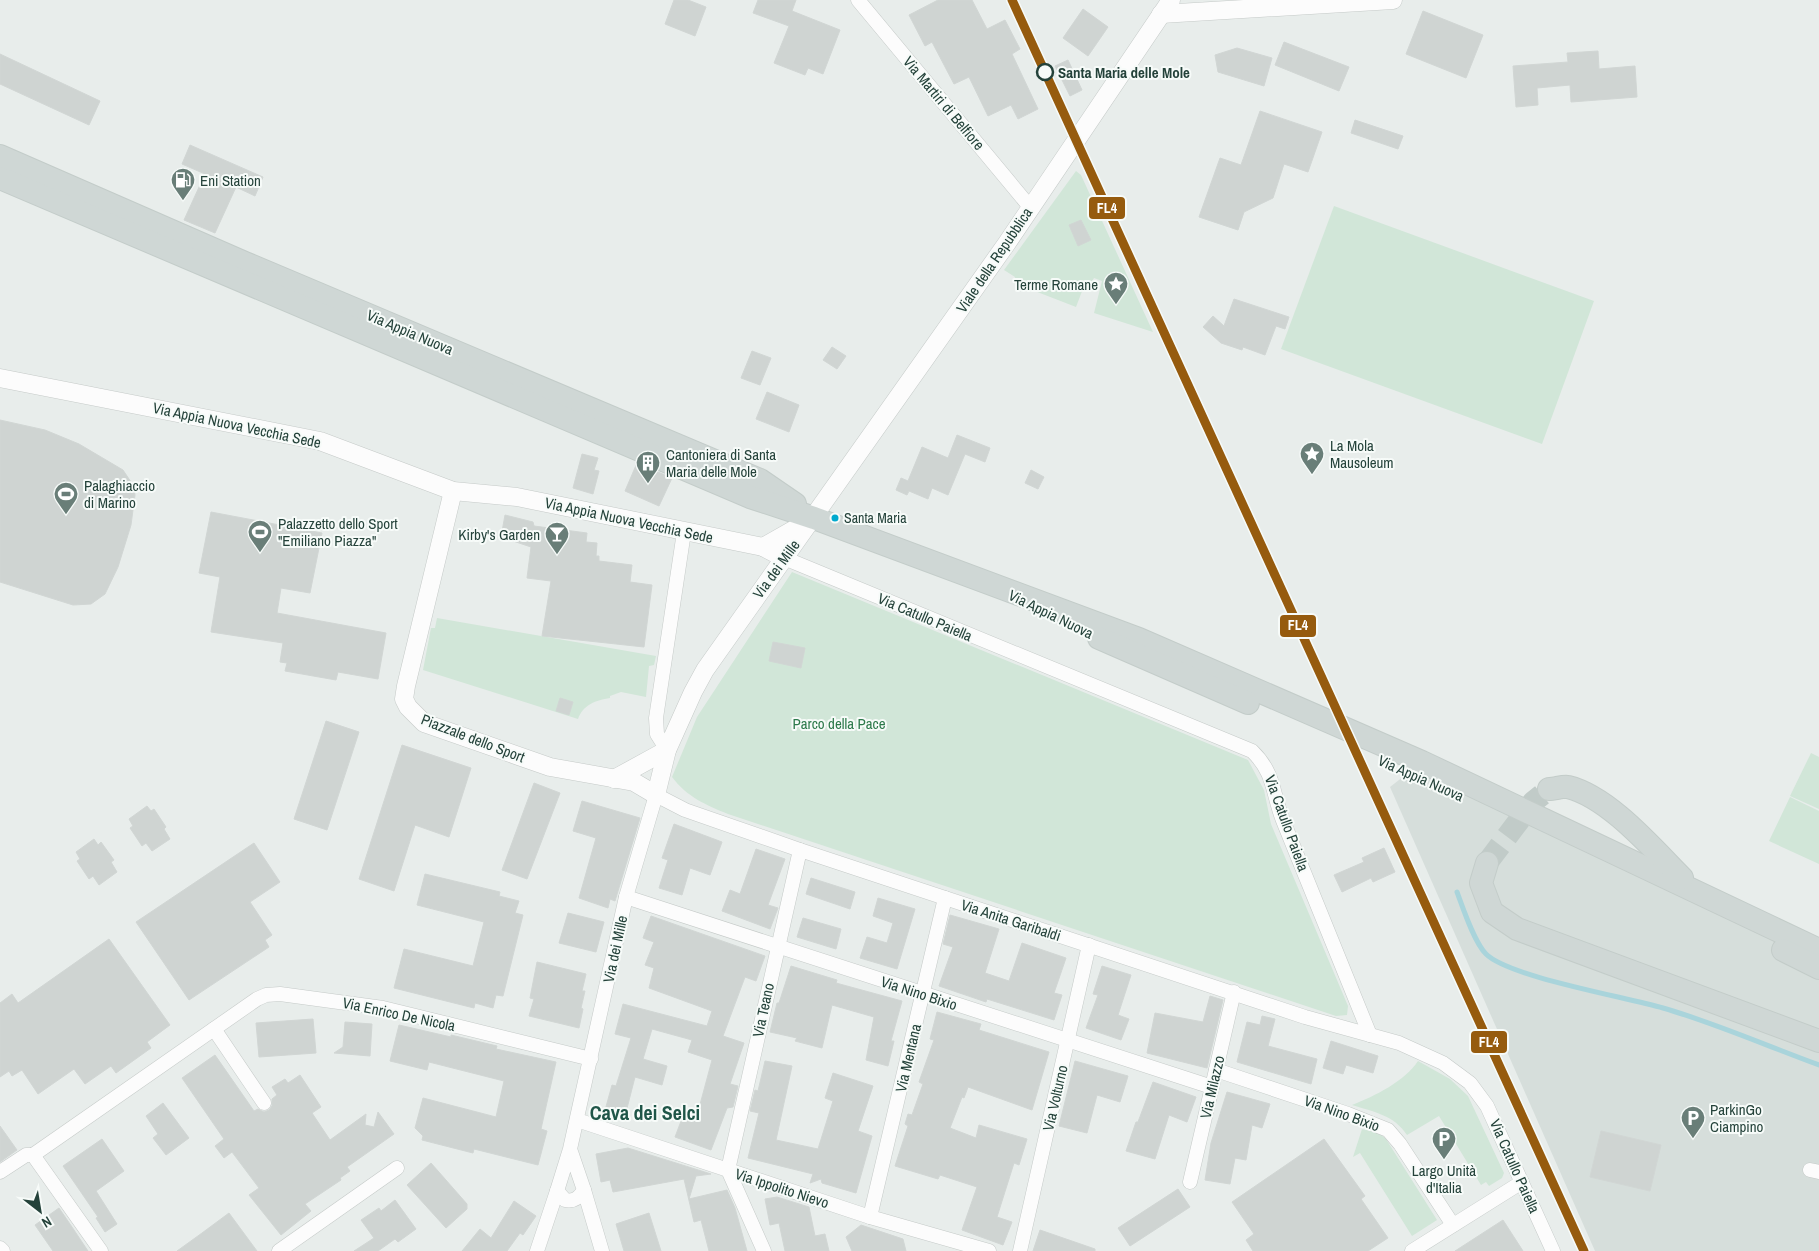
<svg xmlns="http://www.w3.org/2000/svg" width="1819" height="1251" viewBox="0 0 1819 1251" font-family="'Archivo Narrow',sans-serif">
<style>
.built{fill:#d6dedb}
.green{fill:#d1e6d8}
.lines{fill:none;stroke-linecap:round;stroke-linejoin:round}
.stream{stroke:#a9d4db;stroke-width:5}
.building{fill:#cfd4d2;stroke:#d1d6d4}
.primary-tunnel{stroke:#c1cbc8;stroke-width:22;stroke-dasharray:22 11;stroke-linecap:butt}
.minor-casing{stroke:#c5cac8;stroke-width:15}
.tertiary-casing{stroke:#c5cac8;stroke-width:19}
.primary-casing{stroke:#c3ccc9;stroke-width:24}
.minor{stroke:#fcfcfc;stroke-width:14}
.tertiary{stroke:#fcfcfc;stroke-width:18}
.primary{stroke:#cfd7d5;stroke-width:22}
.rail-1-casing{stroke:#f7fbf9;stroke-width:12}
.rail-1{stroke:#965b0e;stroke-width:9}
.stop-dot{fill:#f7fbf9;stroke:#24423a;stroke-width:2.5}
.bus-dot{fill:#00a9ce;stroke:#f7fbf9;stroke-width:2}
.labels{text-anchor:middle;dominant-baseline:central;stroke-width:4;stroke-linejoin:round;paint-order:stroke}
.bus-label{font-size:14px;fill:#24423a;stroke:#f7fbf9;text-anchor:start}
.stop-label{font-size:15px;font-weight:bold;fill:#24423a;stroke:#f7fbf9;text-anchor:start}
.street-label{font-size:15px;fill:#24423a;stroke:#f7fbf9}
.poi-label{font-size:15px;fill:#24423a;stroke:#f7fbf9;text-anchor:start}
.park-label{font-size:15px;fill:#2d7a4b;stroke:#f7fbf9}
.district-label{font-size:20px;font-weight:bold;fill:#1f5548;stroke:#f7fbf9}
.line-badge{stroke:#f7fbf9;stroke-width:2}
.badge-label{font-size:14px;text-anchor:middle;font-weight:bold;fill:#fff}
</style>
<rect width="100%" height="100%" fill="#e8edeb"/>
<path class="built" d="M1422,762L1819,950V1251H1595L1390,787Z"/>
<g class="green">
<path d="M1076,171L1081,175L1153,332L1094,313L1102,281L1094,278L1090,285L1084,286L1076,307L1014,283L1015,277L1004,270Z"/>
<path d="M1334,206L1594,301L1542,444L1281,349Z"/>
<path d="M792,572L1248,760L1264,790L1271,824L1348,1006L1347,1015L1336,1016L728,814C706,805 687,797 672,777L697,717Z"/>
<path d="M437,618L656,656L654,665L649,666L646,697L621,692L610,696V698C596,700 583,705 578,719L423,670L431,628H435Z"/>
<path d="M1811,753L1819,757V809L1790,796Z"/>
<path d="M1790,797L1819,811V864L1769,841Z"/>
<path d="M1418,1061L1450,1079L1468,1096L1504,1173L1502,1178L1489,1186L1486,1182L1481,1185L1439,1116L1407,1135C1394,1115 1374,1112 1352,1105C1375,1096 1405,1081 1418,1061Z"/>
<path d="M1362,1129L1379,1133L1386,1139L1437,1220L1412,1236L1360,1153L1353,1157Z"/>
</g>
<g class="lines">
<path class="stream" d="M1457,892C1463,908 1474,942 1486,954C1509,977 1626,997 1663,1008C1715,1023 1767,1046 1819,1065"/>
</g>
<g class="building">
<path d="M674,0H688L706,7L695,36L665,24Z"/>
<path d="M758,0H796L792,11L840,30L823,74L808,68L805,75L774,63L789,26L753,13Z"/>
<path d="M938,0H972L987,29L1005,20L1020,49L1012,54L1038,109L1018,119L1011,105L988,116L969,77L954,84L932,42L925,46L909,15Z"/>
<path d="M1083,9L1108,27L1088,56L1063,38Z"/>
<path d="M1423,11L1483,35L1466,78L1406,54Z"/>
<path d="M1284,42L1349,67L1339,91L1275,65Z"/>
<path d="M1237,48L1272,58L1264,86L1218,72L1215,55Z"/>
<path d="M1598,51L1599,69L1635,66L1637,97L1571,102L1570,85L1537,88L1538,105L1516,107L1513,66L1568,62L1567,53Z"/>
<path d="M0,54L100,101L89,125L0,84Z"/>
<path d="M1068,60L1082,90L1070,96L1055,66Z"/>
<path d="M1260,111L1322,132L1308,172L1284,164L1273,198L1244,212L1238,230L1199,217L1220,158L1241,165Z"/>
<path d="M1355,120L1403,136L1398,149L1351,133Z"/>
<path d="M190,145L263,177L255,196L236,187L215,233L184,220L205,174L182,164Z"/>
<path d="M1081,220L1091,240L1078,246L1069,225Z"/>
<path d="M1234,299L1289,317L1285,329L1276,326L1265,355L1243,347L1242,350L1221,343L1203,327L1213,316L1224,326Z"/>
<path d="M832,347L846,356L837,369L823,360Z"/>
<path d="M752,351L771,358L760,385L741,378Z"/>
<path d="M767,392L799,405L789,432L756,419Z"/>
<path d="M0,420L45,430L79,444L123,470L133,485L135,495L131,525L118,567L105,594L91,604L73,605L0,582Z"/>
<path d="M957,435L990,448L985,462L965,454L948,495L932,488L928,499L909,491L907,495L896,490L901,478L908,481L922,447L948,458Z"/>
<path d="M582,454L598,458L594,470L599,471L593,494L573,488Z"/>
<path d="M637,463L672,478L659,506L625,491Z"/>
<path d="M1031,470L1044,477L1038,489L1025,483Z"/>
<path d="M211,512L322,533L310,593L281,588L277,613L386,633L378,679L338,672L336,680L285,671L287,663L280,662L283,643L211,632L220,577L199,573Z"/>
<path d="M505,515L533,522L534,526L587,533L586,542L597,543L596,556H599V561L632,565L630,582L652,585L644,647L542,636L551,581L527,578L531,547L501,537Z"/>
<path d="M773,642L805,648L801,668L769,661Z"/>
<path d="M560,698L573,702L569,715L556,711Z"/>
<path d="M326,721L359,732L327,830L294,819Z"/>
<path d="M402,745L471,768L449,837L415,825L394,891L359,879Z"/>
<path d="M534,783L560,793L527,879L502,870Z"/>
<path d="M582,801L640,818L615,901L610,899L608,908L579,898L596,838L573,831Z"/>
<path d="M147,806L151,811L154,809L166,827L164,829L170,839L152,851L146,843L142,846L130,828L133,826L129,819Z"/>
<path d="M674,824L722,842L710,875L690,868L682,895L659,888L668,860L662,858Z"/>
<path d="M94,839L98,845L101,842L114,860L111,862L117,872L99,885L93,876L89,879L77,861L80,859L76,852Z"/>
<path d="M254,843L280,882L250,902L272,935L265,940L269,947L189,1000L136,922Z"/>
<path d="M1384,848L1395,872L1373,882L1371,878L1342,892L1334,875L1364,862L1362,858Z"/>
<path d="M756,849L785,859L768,905L778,908L770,929L722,911L730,890L740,894Z"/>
<path d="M425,874L500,892L499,896L519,901L515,913L523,915L503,996L496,995L493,1008L475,1003L474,1008L394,988L404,949L473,966L484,922L417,905Z"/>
<path d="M811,878L855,892L850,909L806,894Z"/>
<path d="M878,898L915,909L897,969L860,958L867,937L887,943L893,923L873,916Z"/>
<path d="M568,913L604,922L596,952L559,943Z"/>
<path d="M950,915L999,929L985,973L1009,981L1022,943L1066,958L1054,993L1062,995L1054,1020L987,999L986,1002L939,986L953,947L943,944Z"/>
<path d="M651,916L765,956L756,981L745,977L723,1036L744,1043L730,1084L738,1086L733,1107L727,1108L711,1150L675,1137L686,1108L698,1112L712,1060L688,1052L692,1040L652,1029L643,1059L667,1066L662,1085L635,1077L624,1120L604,1114L612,1085L616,1086L631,1038L615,1034L623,1004L707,1026L712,1011L649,988L654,968L645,965L654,942L643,938Z"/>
<path d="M803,918L841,929L836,949L797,937Z"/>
<path d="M109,939L170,1025L147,1042L151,1048L116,1073L111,1066L85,1084L74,1069L38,1094L22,1070L12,1076L9,1071L0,1077V1003L12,994L18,1003Z"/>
<path d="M537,962L586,974L582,991H585L581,1008L583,1009L579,1028L529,1016L534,999L530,998Z"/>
<path d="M791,966L837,980L836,983L902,1001L891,1041H894L888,1066L866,1060L874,1017L832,1005L822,1048L795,1041L797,1038L770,1032L777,1003H779Z"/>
<path d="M1102,966L1131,975L1118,1015L1129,1019L1121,1040L1086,1028L1098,995L1093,994Z"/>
<path d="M1210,996L1223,1000L1207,1068L1147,1053L1155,1013L1203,1022Z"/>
<path d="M937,1012L981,1024L979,1030L1049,1052L1032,1110L968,1087L964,1098L962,1097L950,1128L976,1138L979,1125L1027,1139L1019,1165L1014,1163L997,1217L1012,1222L1003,1245L962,1230L977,1187L940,1175L938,1179L895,1166L908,1126L905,1124L908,1114L912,1115L923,1084L919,1082L934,1040L930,1039Z"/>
<path d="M1262,1016L1275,1019L1268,1046L1317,1059L1311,1084L1237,1062L1247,1022L1260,1025Z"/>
<path d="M313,1019L316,1053L259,1057L256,1023Z"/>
<path d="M345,1022L372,1024L370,1056L334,1053L343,1047Z"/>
<path d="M399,1025L451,1037V1035L497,1046L496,1049L556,1062L541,1129L547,1131L538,1165L474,1149L473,1153L422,1140L423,1136L415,1128L423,1098L496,1117L504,1081L429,1062L427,1070L390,1061Z"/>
<path d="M1331,1041L1378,1056L1373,1073L1346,1065L1343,1074L1323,1068Z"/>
<path d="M215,1055L254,1111L258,1109L264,1112L269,1110L272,1106V1099L277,1095L272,1087L285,1079L288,1083L300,1075L321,1107L312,1113L330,1140L366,1114L365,1125L374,1127L378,1112L394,1134L347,1167L350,1171L340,1178L341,1180L305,1204L311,1211L281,1235L249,1195L259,1188L232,1152L224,1158L215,1146L224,1139L182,1078Z"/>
<path d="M765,1061L792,1066L776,1140L818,1149L833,1101L825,1098L833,1073L873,1086L858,1131L872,1136L856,1193L822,1183L821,1179L810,1183L813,1174L748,1158L759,1113L750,1111L755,1090L758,1091Z"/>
<path d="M1075,1061L1128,1076L1120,1102L1097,1095L1087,1133L1059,1126Z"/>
<path d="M1153,1082L1196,1097L1187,1122L1169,1115L1155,1159L1126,1151L1136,1122H1138Z"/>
<path d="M1227,1092L1270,1104L1262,1128L1252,1125L1246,1160L1235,1158L1230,1184L1205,1180L1211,1143Z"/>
<path d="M163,1103L189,1138L166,1155L153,1138L158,1134L146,1116Z"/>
<path d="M0,1126L17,1150L0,1162Z"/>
<path d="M1601,1131L1661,1145L1650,1191L1590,1177Z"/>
<path d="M102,1139L124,1171L96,1191L117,1224L105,1232L96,1218L98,1217L63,1166Z"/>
<path d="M1324,1139L1365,1196L1361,1199L1388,1238L1368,1251H1253L1246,1240L1254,1234L1232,1202Z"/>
<path d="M628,1148L711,1174L696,1176L689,1199L727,1190L735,1208L747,1251H709L701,1220L694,1222L684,1179L613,1192L610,1180L601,1182L596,1154Z"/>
<path d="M431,1163L467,1204V1209L446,1228L407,1185Z"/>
<path d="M1178,1189L1190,1207L1130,1246L1118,1228Z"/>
<path d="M777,1197L809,1207L815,1236L825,1234L829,1251H785L779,1223L770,1225L765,1199Z"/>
<path d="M395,1200L416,1229L398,1242L395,1239L378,1251H354L374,1238L361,1220L379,1208L381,1211Z"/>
<path d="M514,1201L536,1216L523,1235L520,1233L507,1251H462L480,1229L491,1238Z"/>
<path d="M59,1208L74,1230L88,1251H53L35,1225Z"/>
<path d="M229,1213L257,1251H177L202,1233Z"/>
<path d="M649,1213L661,1251H624L616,1224Z"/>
<path d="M1503,1220L1523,1251H1455Z"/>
<path d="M861,1225L903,1239L906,1251H852L846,1237Z"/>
<path d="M1040,1230L1095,1249V1251H1033Z"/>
</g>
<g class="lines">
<path class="primary-tunnel" d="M1487,863L1533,802L1549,789"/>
<defs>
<g id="minor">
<path d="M858,0L1030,207"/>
<path d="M784,558L1252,751C1276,774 1272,795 1284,823C1312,893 1341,964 1370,1035"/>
<path d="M667,750L657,734L656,718L684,532"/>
<path d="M626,897L1212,1087"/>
<path d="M214,1029L264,1103"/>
<path d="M1216,1070L1348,1114L1388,1130L1400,1144L1453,1225"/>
<path d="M577,1120L870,1217L989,1251"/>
<path d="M570,1149L584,1190C579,1198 574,1202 565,1200L557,1191L570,1149L626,897L656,795L685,810L800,850L1305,1017L1399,1043L1443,1063L1470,1083L1487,1106L1553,1251"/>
<path d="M33,1155L257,999L266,995L280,994L383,1008L591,1059"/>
<path d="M33,1155L101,1251"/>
<path d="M1810,1170L1819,1172"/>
<path d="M0,1172L26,1155H33"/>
<path d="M1190,1182L1234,992"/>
<path d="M584,1190L602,1251"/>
<path d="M870,1217L945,898"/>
<path d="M0,1248L3,1251"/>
<path d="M279,1251L397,1168"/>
<path d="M537,1251L557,1191"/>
<path d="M764,1251L728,1170L800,850"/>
<path d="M1020,1251L1089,945"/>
<path d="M1412,1251L1522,1182"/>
</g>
<g id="tertiary">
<path d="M1161,14L1393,0"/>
<path d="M0,378L320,441L453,491L517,497L763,547L784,558"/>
<path d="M453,491L406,686L404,699L408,707L424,723L550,767L634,782L656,795L667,750L693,692L705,670L1007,243L1171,0"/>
<path d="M763,547L807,522"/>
<path d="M614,779L667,750"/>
</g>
<g id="primary">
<path d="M0,156L245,263L760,480L795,504"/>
<path d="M0,178L750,497L814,518L1139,639L1422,762L1819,950"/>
<path d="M1099,638L1248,703"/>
<path d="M1549,789C1555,789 1563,786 1568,787C1609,797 1653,849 1682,878"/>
<path d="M1487,863L1481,883L1492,912L1517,929L1819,1041"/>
<path d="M1783,950L1819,968"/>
</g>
</defs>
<use href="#minor" class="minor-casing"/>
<use href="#tertiary" class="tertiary-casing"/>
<use href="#primary" class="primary-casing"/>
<use href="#minor" class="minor"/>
<use href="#tertiary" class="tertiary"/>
<use href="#primary" class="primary"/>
<defs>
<path id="rail-1" d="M1012,0L1584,1251"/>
</defs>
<use href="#rail-1" class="rail-1-casing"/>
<use href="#rail-1" class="rail-1"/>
</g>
<defs>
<symbol id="fuel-pin" viewBox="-11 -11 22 30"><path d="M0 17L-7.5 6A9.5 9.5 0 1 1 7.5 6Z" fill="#697e78" stroke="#f7fbf9"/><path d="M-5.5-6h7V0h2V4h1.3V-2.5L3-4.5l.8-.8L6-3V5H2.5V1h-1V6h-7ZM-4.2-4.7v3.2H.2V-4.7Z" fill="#fff"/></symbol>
<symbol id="sight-pin" viewBox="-11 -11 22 30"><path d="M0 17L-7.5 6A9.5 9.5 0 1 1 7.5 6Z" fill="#697e78" stroke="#f7fbf9"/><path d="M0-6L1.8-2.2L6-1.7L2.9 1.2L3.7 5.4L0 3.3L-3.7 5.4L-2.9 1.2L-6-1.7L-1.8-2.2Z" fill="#fff"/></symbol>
<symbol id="building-pin" viewBox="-11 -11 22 30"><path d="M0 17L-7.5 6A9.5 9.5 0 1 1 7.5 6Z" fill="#697e78" stroke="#f7fbf9"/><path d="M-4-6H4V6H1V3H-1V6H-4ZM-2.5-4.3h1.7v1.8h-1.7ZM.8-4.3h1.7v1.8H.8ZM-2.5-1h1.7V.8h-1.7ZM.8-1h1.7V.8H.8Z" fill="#fff"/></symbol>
<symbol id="stadium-pin" viewBox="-11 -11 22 30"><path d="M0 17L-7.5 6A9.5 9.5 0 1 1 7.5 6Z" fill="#697e78" stroke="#f7fbf9"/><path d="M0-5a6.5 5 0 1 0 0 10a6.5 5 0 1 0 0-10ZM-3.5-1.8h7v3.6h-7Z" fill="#fff"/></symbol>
<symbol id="bar-pin" viewBox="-11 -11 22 30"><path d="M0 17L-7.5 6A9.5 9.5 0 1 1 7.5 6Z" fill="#697e78" stroke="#f7fbf9"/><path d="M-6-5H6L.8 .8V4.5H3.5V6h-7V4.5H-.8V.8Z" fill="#fff"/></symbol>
<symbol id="parking-pin" viewBox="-11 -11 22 30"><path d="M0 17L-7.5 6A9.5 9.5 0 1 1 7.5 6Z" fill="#697e78" stroke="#f7fbf9"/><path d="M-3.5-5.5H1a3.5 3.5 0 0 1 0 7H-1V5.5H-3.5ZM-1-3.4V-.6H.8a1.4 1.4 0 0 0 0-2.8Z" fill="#fff"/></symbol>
</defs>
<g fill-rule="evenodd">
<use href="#fuel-pin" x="169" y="166" width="28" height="38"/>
<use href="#sight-pin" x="1102" y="270" width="28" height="38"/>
<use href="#sight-pin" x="1298" y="440" width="28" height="38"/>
<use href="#building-pin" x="634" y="449" width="28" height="38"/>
<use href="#stadium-pin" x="52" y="480" width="28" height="38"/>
<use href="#stadium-pin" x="246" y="518" width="28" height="38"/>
<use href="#bar-pin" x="543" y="520" width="28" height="38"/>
<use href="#parking-pin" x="1679" y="1104" width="28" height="38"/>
<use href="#parking-pin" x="1430" y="1125" width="28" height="38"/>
</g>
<circle class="stop-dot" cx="1045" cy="72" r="8"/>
<circle class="bus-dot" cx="835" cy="518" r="4.5"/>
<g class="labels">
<g class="bus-label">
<text x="844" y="518">Santa Maria</text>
</g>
<g class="stop-label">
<text x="1058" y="72">Santa Maria delle Mole</text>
</g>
<g class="street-label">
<text transform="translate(944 103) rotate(50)">Via Martiri di Belfiore</text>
<text transform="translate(994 260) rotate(-56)">Viale della Repubblica</text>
<text transform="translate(410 332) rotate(23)">Via Appia Nuova</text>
<text transform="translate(237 425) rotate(12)">Via Appia Nuova Vecchia Sede</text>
<text transform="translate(629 520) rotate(12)">Via Appia Nuova Vecchia Sede</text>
<text transform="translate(776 569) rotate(-54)">Via dei Mille</text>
<text transform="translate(1051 614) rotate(26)">Via Appia Nuova</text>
<text transform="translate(925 617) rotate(23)">Via Catullo Paiella</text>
<text transform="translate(473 738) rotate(21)">Piazzale dello Sport</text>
<text transform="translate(1421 778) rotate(24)">Via Appia Nuova</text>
<text transform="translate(1287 823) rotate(70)">Via Catullo Paiella</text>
<text transform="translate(1011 920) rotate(18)">Via Anita Garibaldi</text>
<text transform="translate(615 949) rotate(-78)">Via dei Mille</text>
<text transform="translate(919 993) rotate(18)">Via Nino Bixio</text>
<text transform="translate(763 1010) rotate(-78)">Via Teano</text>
<text transform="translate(399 1014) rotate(12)">Via Enrico De Nicola</text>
<text transform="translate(908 1058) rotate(-77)">Via Mentana</text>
<text transform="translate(1212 1087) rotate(-77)">Via Milazzo</text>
<text transform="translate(1055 1098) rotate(-77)">Via Volturno</text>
<text transform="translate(1342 1113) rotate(20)">Via Nino Bixio</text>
<text transform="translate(1515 1166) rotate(66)">Via Catullo Paiella</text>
<text transform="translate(782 1188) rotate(18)">Via Ippolito Nievo</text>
</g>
<g class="poi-label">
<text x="200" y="180">Eni Station</text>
<text x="1098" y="284" text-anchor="end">Terme Romane</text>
<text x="1330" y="445">La Mola<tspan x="1330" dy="17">Mausoleum</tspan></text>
<text x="666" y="454">Cantoniera di Santa<tspan x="666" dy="17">Maria delle Mole</tspan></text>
<text x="84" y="485">Palaghiaccio<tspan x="84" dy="17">di Marino</tspan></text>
<text x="278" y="523">Palazzetto dello Sport<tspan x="278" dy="17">"Emiliano Piazza"</tspan></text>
<text x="540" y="534" text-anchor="end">Kirby's Garden</text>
<text x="1710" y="1109">ParkinGo<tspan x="1710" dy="17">Ciampino</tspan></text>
<text x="1444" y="1170" text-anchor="middle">Largo Unità<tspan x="1444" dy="17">d'Italia</tspan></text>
</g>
<g class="park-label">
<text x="839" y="723">Parco della Pace</text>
</g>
<g class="district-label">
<text x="645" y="1112">Cava dei Selci</text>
</g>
</g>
<g class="line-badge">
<rect x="1088" y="196" width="38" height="24" rx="5" fill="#965b0e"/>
<rect x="1279" y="614" width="38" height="24" rx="5" fill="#965b0e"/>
<rect x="1470" y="1030" width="38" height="24" rx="5" fill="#965b0e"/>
</g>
<g class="badge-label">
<text x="1107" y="213">FL4</text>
<text x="1298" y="630">FL4</text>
<text x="1489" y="1047">FL4</text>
</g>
<g transform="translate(40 1211) rotate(149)" stroke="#f7fbf9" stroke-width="4" paint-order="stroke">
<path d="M0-4L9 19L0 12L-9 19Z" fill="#24423a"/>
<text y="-8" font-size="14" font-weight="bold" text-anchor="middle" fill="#24423a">N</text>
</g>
</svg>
